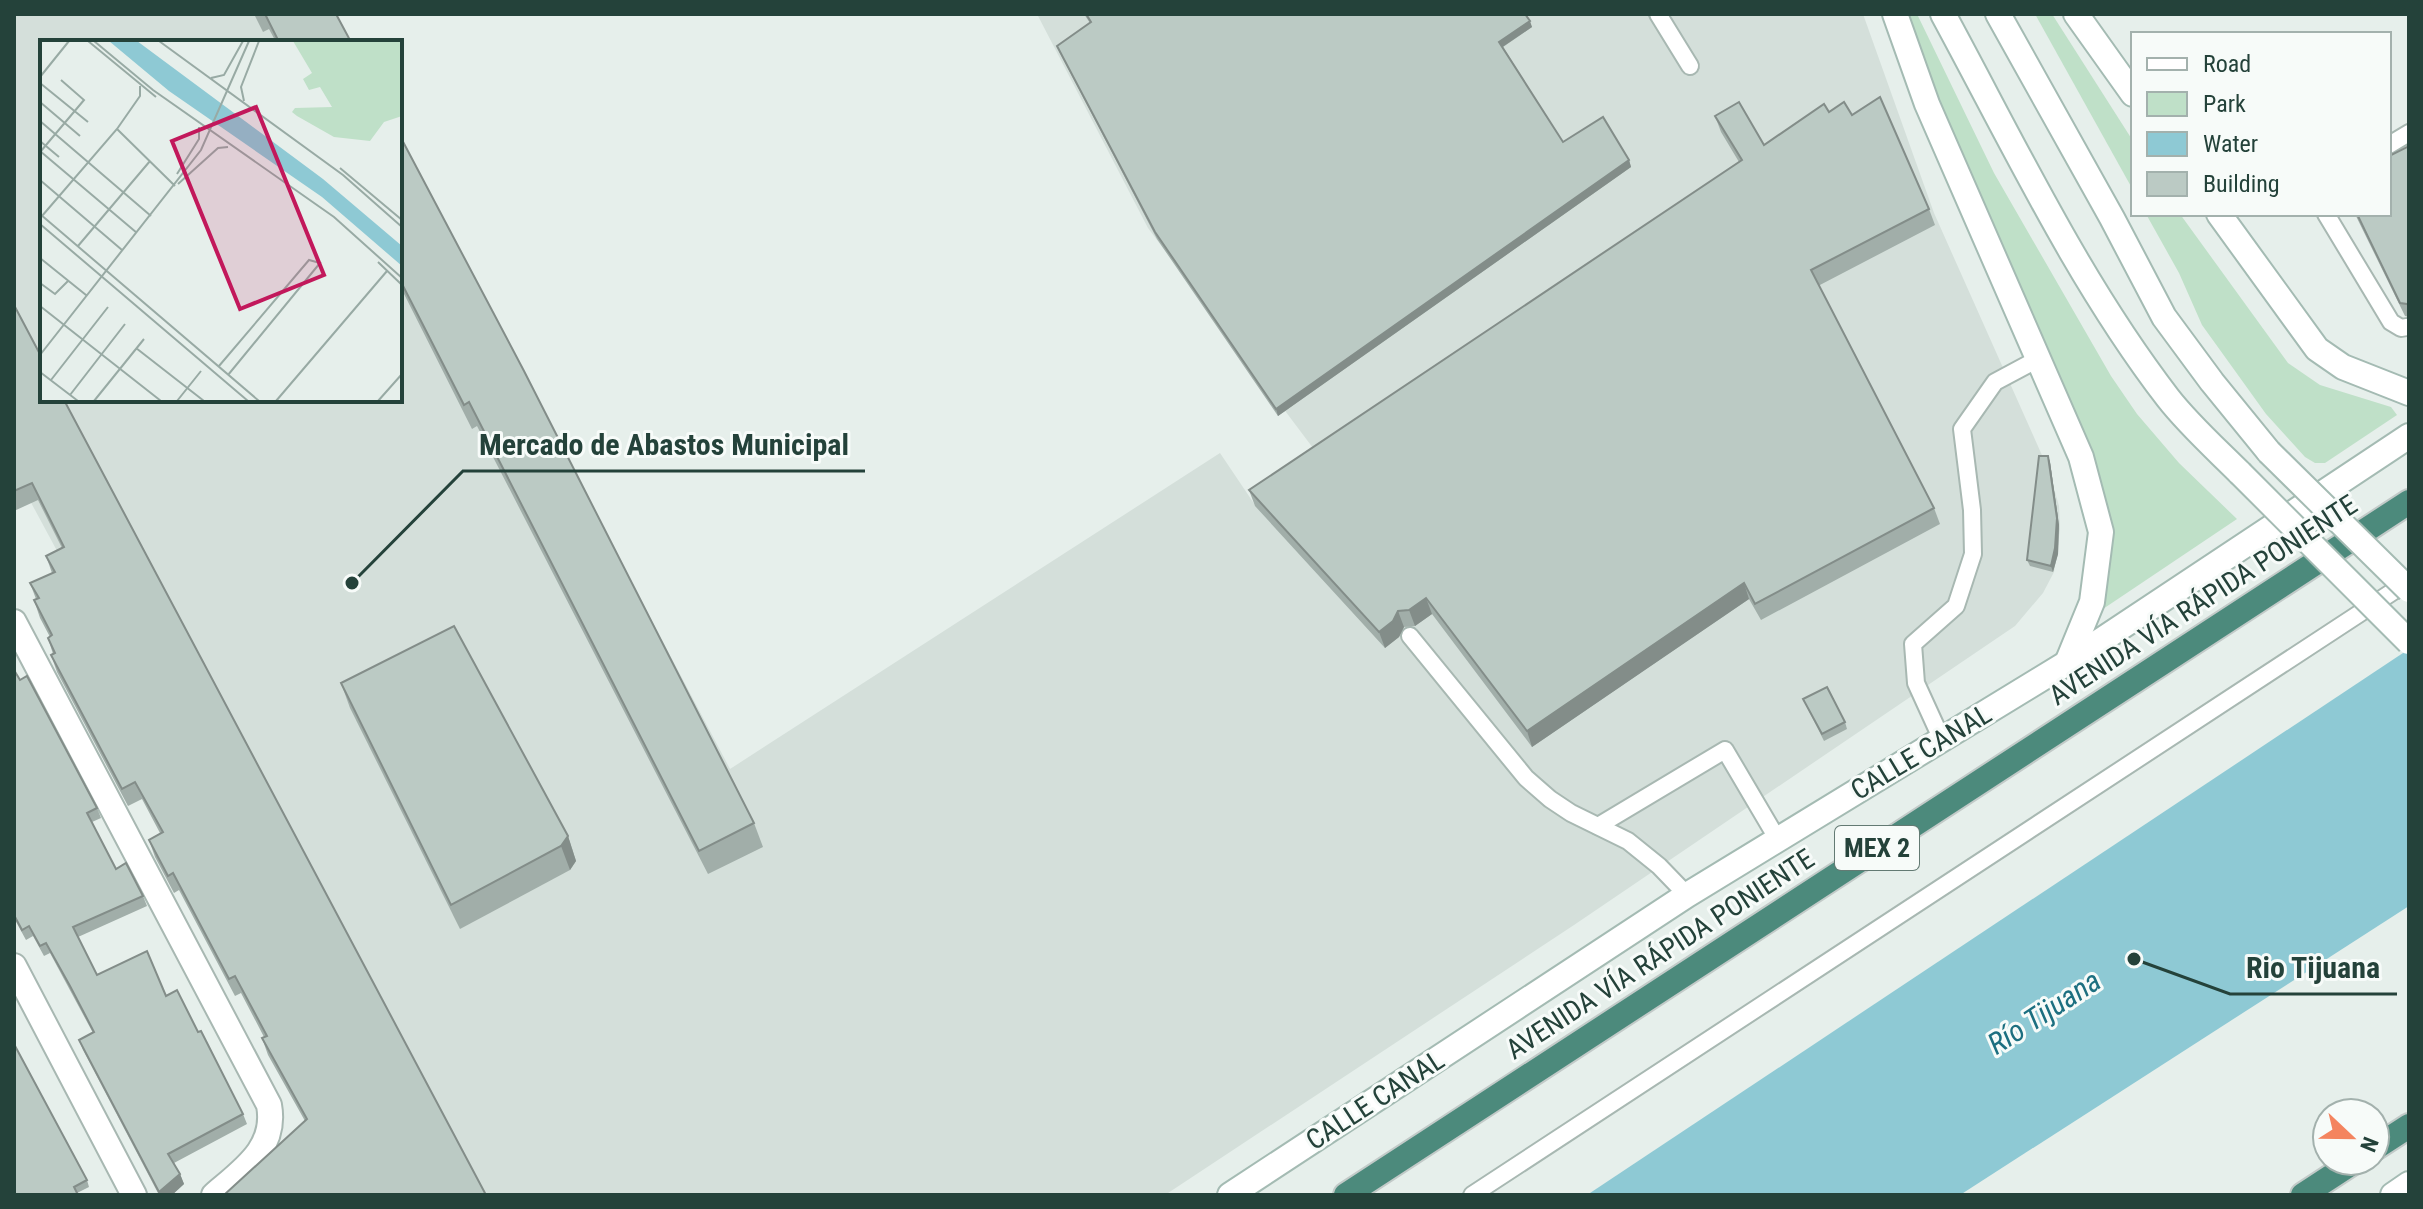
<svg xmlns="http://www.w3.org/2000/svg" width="2423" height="1209" viewBox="0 0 2423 1209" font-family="'Roboto Condensed',sans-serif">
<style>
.built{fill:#d4dfda}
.green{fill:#bfe0c8}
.water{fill:#8ec9d4}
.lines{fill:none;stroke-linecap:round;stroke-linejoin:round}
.service-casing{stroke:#a8b8b2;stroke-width:20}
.minor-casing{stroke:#a8b8b2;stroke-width:28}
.secondary-casing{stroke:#a4bbb3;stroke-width:28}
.trunk-casing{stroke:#c2cac8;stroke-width:28}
.service{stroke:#fff;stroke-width:16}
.minor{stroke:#fff;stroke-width:24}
.secondary{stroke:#fff;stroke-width:24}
.trunk{stroke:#4c8a7c;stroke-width:24}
.secondary-bridge-casing{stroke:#a4bbb3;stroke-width:28;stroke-linecap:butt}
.secondary-bridge{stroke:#fff;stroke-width:24}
.wall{fill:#a1aea9}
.shaded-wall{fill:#838d89}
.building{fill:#bbcac4;stroke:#838d89;stroke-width:2}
.labels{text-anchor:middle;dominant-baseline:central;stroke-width:6;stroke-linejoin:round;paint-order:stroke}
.shield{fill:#f7fbf9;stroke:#637a73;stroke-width:2}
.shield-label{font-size:26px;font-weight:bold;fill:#24423a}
.street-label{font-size:28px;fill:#24423a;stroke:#f7fbf9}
.water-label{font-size:30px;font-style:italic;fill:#1c6f80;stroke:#f7fbf9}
.inset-road{fill:none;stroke:#98aaa4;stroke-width:2}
.view{fill:#c2185b;fill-opacity:0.15;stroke:#c2185b;stroke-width:4}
.inset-edge{fill:none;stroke:#24423a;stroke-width:4}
.leader{fill:none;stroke:#24423a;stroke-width:3}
.callout-dot{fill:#24423a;stroke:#f7fbf9;stroke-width:3}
.callout-label{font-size:30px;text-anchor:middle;font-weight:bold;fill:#24423a;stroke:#f7fbf9;stroke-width:6;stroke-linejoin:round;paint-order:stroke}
</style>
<rect width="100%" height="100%" fill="#e6efeb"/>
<path class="built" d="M14,14H333L347,42H42V400H400V143L730,769L1220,453L1255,505L1322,460L1148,228L1037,14H1863L1934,213L2049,471L2059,506L2060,529L2054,572L2043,593L2015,626L1574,925L1165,1195H404L14,471Z"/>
<g class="green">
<path d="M1906,14H1917L1994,173L2111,376L2137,414L2179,463L2237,519L2097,613L2110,545L1926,73Z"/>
<path d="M2035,14H2052L2133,141V190Z"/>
<path d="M2146,214H2180L2288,363L2320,385L2391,407L2397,415L2325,463H2315L2305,457L2266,414L2202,325L2179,273Z"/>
</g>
<path class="water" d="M2409,649V906L1960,1195H1587Z"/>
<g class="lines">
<defs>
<g id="service">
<path d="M1658,14L1690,66"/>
<path d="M2389,145L2409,133"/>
<path d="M2326,214L2391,322L2401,328L2407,327"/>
<path d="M1410,636L1526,778L1550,799L1571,813L1628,841L1659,866L1687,895"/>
<path d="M1942,740L1916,683L1913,644L1956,606L1973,554L1972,510L1962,429L1995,382L2038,359"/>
<path d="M1598,826L1725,750L1778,840"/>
<path d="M1472,1195L2409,581"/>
</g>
<g id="minor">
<path d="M14,622L269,1105C277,1148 243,1170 214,1195"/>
<path d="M14,966L134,1195"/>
</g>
<g id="secondary">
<path d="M1895,14L1927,104L2081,457L2101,532L2092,602L2067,663"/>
<path d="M1943,14C2013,143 2078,281 2168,398C2189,425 2216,449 2240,473"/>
<path d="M1998,14L2112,218L2164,317L2212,382L2269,452"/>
<path d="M2076,14L2133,94"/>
<path d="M2219,214L2317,349L2343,367L2409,393"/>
<path d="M1230,1195L1687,895L2067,663L2409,436"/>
<path d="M2393,1195L2409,1184"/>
</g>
<g id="trunk">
<path d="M2375,1148L2409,1126"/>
<path d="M1346,1195L2409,502"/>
<path d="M2303,1195L2355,1161"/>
</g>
</defs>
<use href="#service" class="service-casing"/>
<use href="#minor" class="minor-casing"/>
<use href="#secondary" class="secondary-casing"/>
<use href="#trunk" class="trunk-casing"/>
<use href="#service" class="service"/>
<use href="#minor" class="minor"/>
<use href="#secondary" class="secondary"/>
<use href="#trunk" class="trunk"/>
<defs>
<g id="secondary-bridge">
<path d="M2269,452L2409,590"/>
<path d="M2240,473L2409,642"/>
</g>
</defs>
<use href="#secondary-bridge" class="secondary-bridge-casing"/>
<use href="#secondary-bridge" class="secondary-bridge"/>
</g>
<g class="wall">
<path d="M254,14H336L351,42H276L269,29L263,32Z"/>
<path d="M1084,14H1525L1532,27L1503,47L1563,142L1629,160L1631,167L1278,416L1157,239L1060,53L1057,46L1090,23Z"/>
<path d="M1829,112L1852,115L1929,209L1935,225L1818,286L1934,508L1940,524L1761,620L1749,599L1532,747L1432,614L1415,626L1404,627L1399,637L1385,648L1255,506L1249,490L1739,162L1721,132L1715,116L1764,145Z"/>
<path d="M400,136L754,823L763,847L708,874L477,426L472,429L400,286Z"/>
<path d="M2409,146V317L2405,316L2355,214H2389Z"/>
<path d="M14,305L486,1195L305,1121L268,1055L262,1038L264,1037L241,993L235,996L179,890L174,893L155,857L149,840L160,833L142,799L128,806L57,672L51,655L53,654L48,638L50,637L40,618L34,600L36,599L30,583L52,573L46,556L62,548L38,500L14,511Z"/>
<path d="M2048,456L2050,462L2059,525L2058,554L2053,572L2030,566L2027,560Z"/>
<path d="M14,670L97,808L101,818L92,822L116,869L143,896L147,906L78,937L97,975L166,996L198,1032L243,1114L247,1124L174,1163L180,1174L184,1184L172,1195H159L83,1050L79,1040L93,1033L50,953L44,956L33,936L26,940L14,918Z"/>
<path d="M341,683L568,836L576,861L570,870L460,929L350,708Z"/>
<path d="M1803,699L1845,722L1847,729L1824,741Z"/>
<path d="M87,1180L89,1187L77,1193L14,1195Z"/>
</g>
<g class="shaded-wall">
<path d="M1530,21L1532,27L1501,48L1499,42Z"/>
<path d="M1629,160L1631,167L1278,416L1276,409Z"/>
<path d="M2048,456L2050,462L2059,525L2058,554L2053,572L2051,566Z"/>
<path d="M1744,583L1749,599L1532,747L1527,731Z"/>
<path d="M1426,598L1432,614L1415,626L1409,610Z"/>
<path d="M1398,611L1404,627L1399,637L1385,648L1379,632Z"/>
<path d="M568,836L576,861L570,870L561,846Z"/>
<path d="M180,1174L184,1184L172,1195H160L159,1192Z"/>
</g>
<g class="building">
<path d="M265,14H336L351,42H279Z"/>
<path d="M1086,14H1525L1530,21L1499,42L1563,142L1603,117L1629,160L1276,409L1155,232L1057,46L1091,22Z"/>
<path d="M1880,97L1929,209L1811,270L1934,508L1755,604L1744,583L1527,731L1426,598L1409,610L1398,611L1393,621L1379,632L1249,490L1742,160L1715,116L1739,102L1764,145L1824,104L1829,112L1844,102L1852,115Z"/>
<path d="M400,136L524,371L754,823L699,851L469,402L464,405L400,280Z"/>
<path d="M2409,146V306L2407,304L2400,303L2357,214H2389V156Z"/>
<path d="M14,305L42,358V400H64L486,1195H224L307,1119L262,1038L267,1036L235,976L229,979L173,873L168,876L149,840L163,832L135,782L122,789L51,655L55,653L48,638L52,635L34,600L39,598L30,583L55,572L46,556L64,547L32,483L14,491Z"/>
<path d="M2039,456H2048L2057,518L2055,548L2051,566L2027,560Z"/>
<path d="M454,626L568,836L561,846L451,905L341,683Z"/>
<path d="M14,670L20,680L27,676L97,808L87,813L116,869L126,863L143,896L73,927L97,975L147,951L166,996L177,990L198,1032L201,1031L243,1114L168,1154L180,1174L159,1192L79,1040L94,1032L70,986L46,943L40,946L29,926L22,930L14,915Z"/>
<path d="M1827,687L1845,722L1822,734L1803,699Z"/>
<path d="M14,1044L87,1180L74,1187L78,1195H14Z"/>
</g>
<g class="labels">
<rect class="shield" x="1835" y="826" width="84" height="44" rx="6"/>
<g class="shield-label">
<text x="1877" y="848">MEX 2</text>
</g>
<g class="street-label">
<text transform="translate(2203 600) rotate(-33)">AVENIDA VÍA RÁPIDA PONIENTE</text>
<text transform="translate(1921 752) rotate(-31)">CALLE CANAL</text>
<text transform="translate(1660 954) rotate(-33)">AVENIDA VÍA RÁPIDA PONIENTE</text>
<text transform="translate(1375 1100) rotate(-33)">CALLE CANAL</text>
</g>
<g class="water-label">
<text transform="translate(2044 1012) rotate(-33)">Río Tijuana</text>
</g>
</g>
<g transform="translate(40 40)">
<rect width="362" height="362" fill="#e6efeb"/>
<path d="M253,1H362V76L344,82L330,101L294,97L257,76L252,72L255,68L292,67L280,47L269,50L263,39L272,33Z" fill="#bfe0c8"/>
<path d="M69,1H97L283,139L362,206V226L282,157L129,51Z" fill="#8ec9d4"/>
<path class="inset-road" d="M48,1L116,57M54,1L113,50L294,177L362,238M119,1L303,135L362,187M0,37L29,1M171,38L184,35L203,1M0,43L48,82M204,61L201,47L219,1M0,62L40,96M0,81L111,176M77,89L135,146M0,101L19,117M0,111L97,193M1,111L44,60L21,40M300,128L362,180M137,134L159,99V87M0,140L82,210M138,144L178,108L188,107M0,174L219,361M2,176L77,89L100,56V46M0,184L208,361M38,206L110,121M0,218L46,255M338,222L362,245M0,243L15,254L28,241M0,266L121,361M96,308L164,361M0,315L161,110L209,1M179,326L269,220L280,223L188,335M0,332L38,361M11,340L68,267M30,355L85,284M54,361L104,299M137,361L161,331M236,361L347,231M338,361L362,334"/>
<path class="view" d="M216,67L284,235L200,269L132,101Z"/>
<rect width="362" height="362" class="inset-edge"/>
</g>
<path class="leader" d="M352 583L463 471H865M2134 959L2230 994H2397"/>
<g class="callout-dot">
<circle cx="352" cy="583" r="8"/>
<circle cx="2134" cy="959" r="8"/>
</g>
<g class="callout-label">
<text x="664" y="455">Mercado de Abastos Municipal</text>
<text x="2313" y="978">Rio Tijuana</text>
</g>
<rect width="2423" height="1209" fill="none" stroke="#24423a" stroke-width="32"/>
<rect x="2131" y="32" width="260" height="184" fill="#f7fbf9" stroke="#a3b1ad" stroke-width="2"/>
<rect x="2147" y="58" width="40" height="12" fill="#ffffff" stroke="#a3b1ad" stroke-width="2"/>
<text x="2203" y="72" font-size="24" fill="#24423a">Road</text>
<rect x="2147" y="92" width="40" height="24" fill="#bfe0c8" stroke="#a3b1ad" stroke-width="2"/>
<text x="2203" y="112" font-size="24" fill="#24423a">Park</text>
<rect x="2147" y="132" width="40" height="24" fill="#8ec9d4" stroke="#a3b1ad" stroke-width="2"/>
<text x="2203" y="152" font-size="24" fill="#24423a">Water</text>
<rect x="2147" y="172" width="40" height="24" fill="#bbcac4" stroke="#a3b1ad" stroke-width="2"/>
<text x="2203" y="192" font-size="24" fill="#24423a">Building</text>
<g transform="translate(2351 1137) rotate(112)"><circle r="38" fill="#f7fbf9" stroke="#a3b1ad" stroke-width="2"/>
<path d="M0-6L14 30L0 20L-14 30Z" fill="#f4845f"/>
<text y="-12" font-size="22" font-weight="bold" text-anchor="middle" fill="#24423a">N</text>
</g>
</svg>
